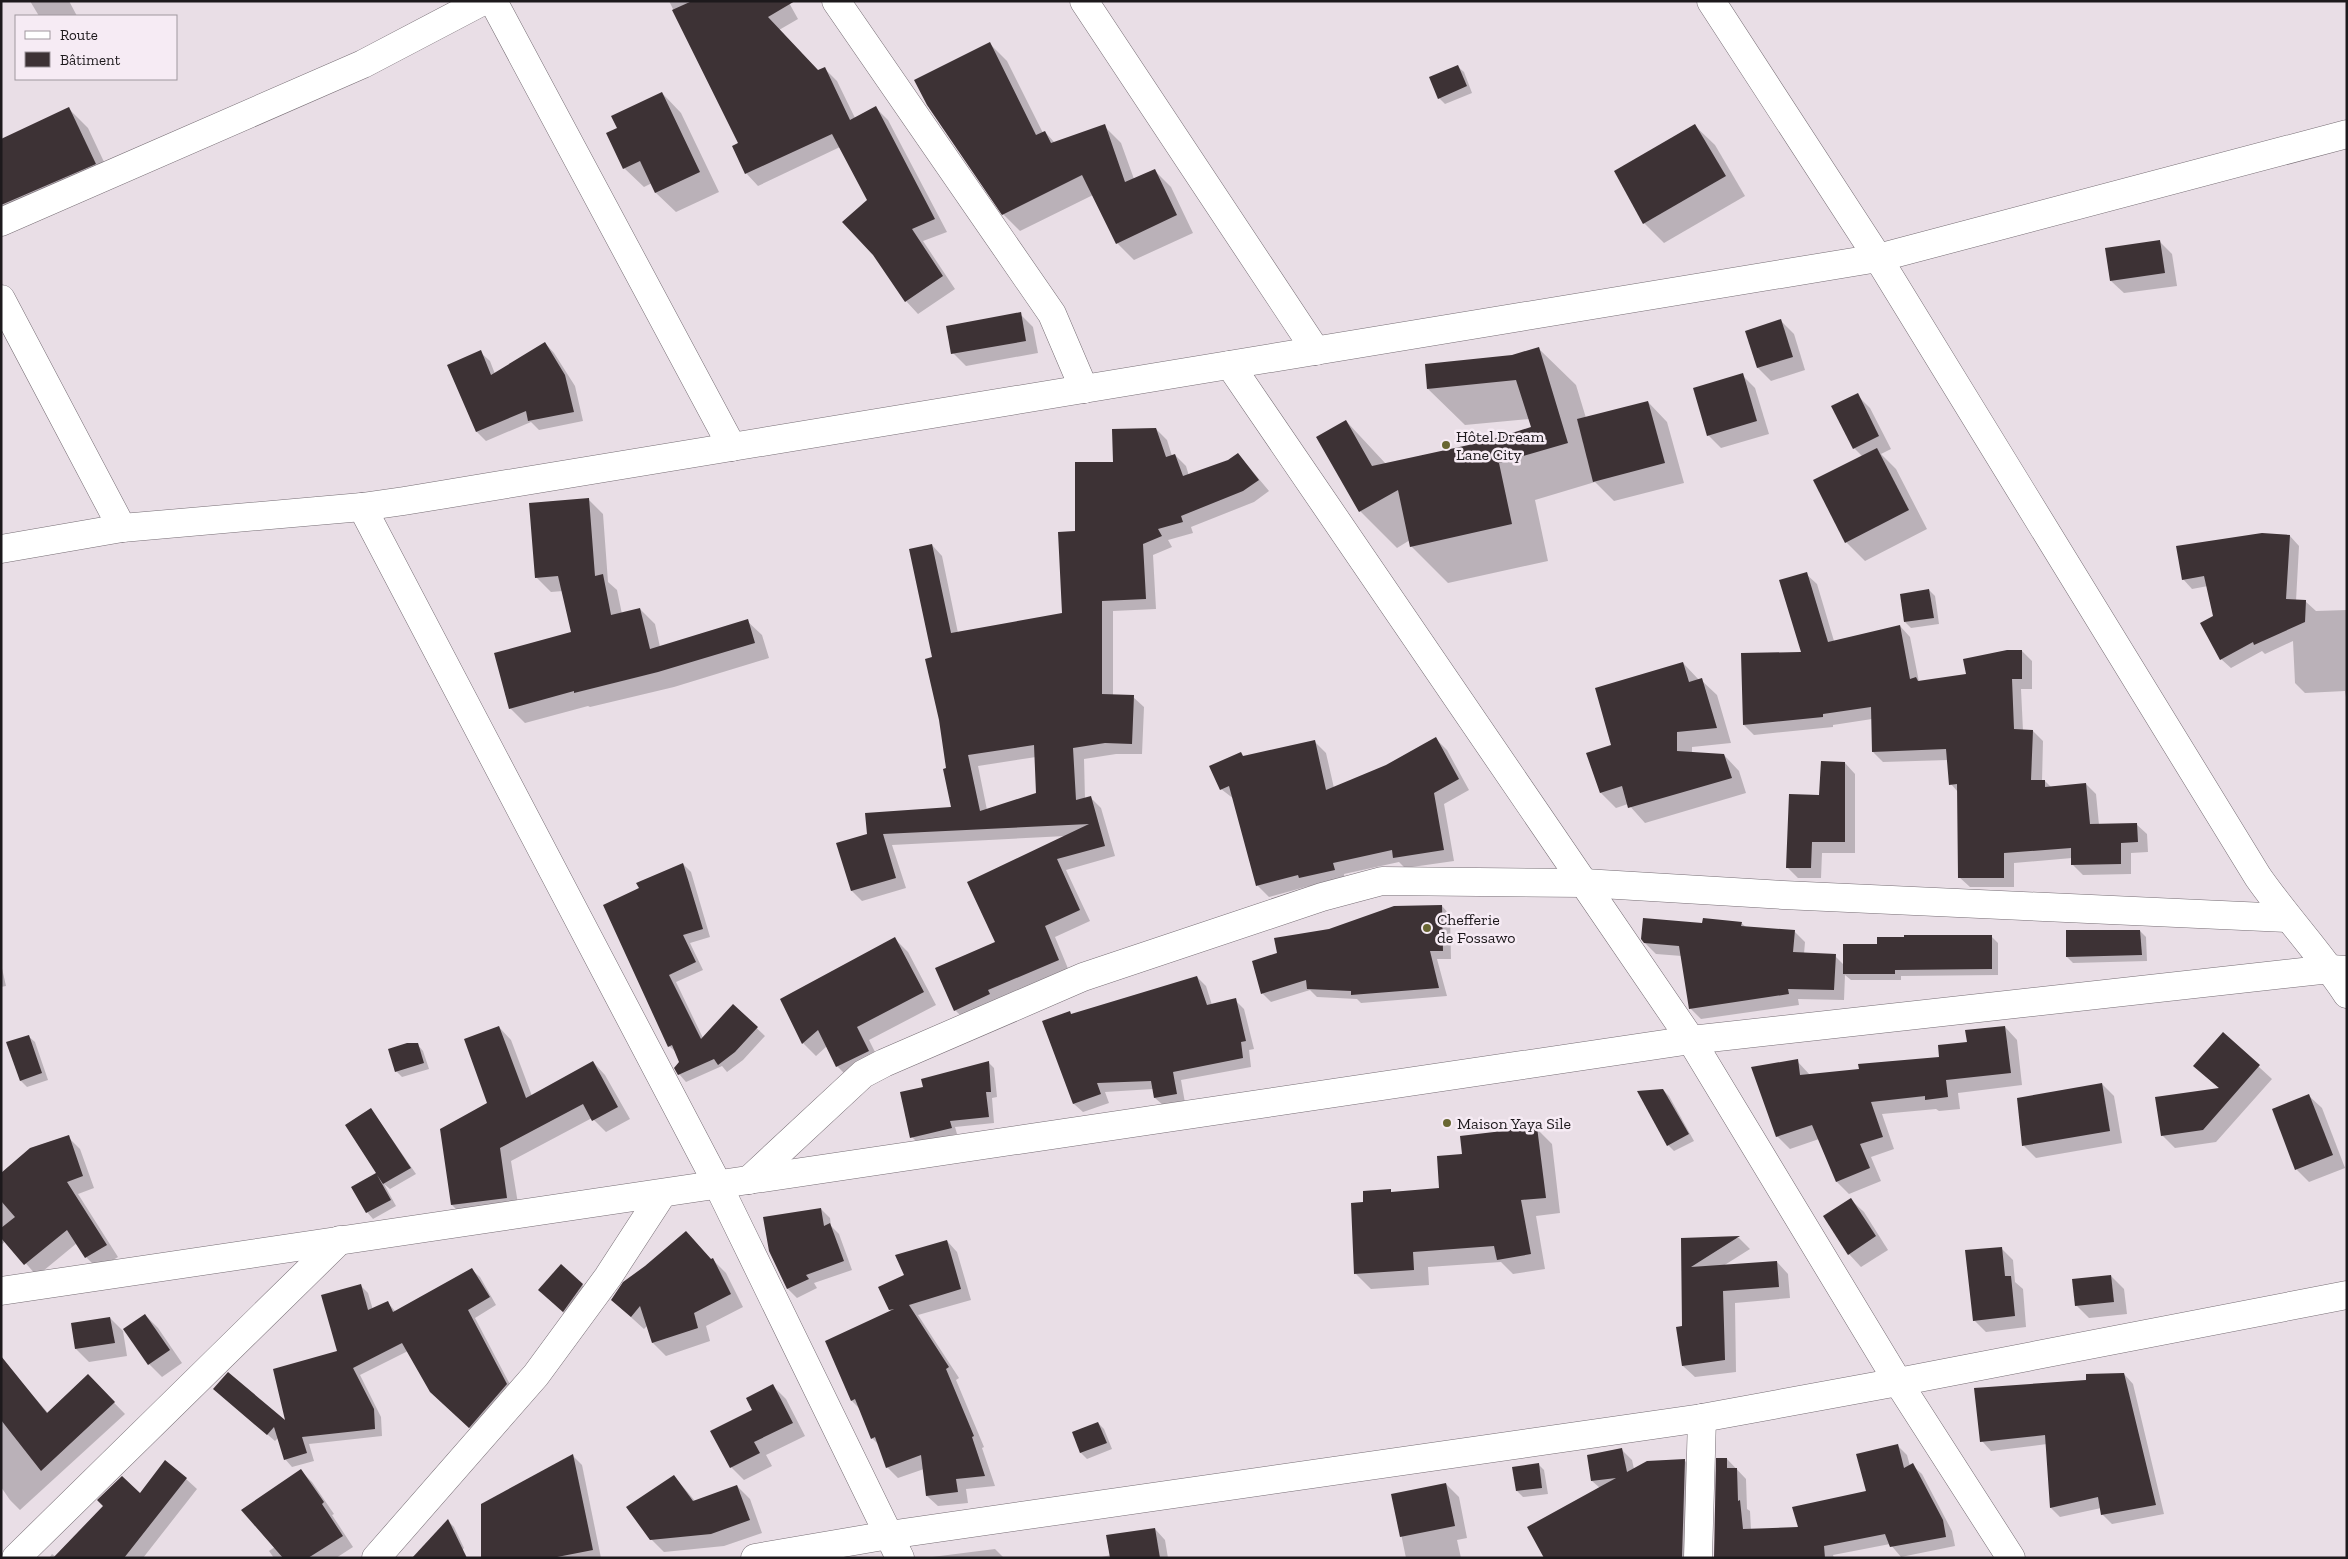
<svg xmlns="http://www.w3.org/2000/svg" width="2348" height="1559" viewBox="0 0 2348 1559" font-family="'Zilla Slab',serif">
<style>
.shadow{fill:#0003;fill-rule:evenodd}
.building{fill:#3d3235;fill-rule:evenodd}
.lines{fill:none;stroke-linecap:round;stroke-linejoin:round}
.minor-casing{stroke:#766d74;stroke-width:29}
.minor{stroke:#fff;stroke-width:28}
.poi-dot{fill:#696632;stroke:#f6ebf4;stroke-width:2}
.labels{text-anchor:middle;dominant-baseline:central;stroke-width:5;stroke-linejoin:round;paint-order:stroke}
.poi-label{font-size:16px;fill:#1d191c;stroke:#f6ebf4;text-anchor:start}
</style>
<rect width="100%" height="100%" fill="#e9dee6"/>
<g class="shadow">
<path d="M30,1H69L77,16H39Z"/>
<path d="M669,1H788L798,19L779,30L818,72L825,69L837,81L855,118L876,108L888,120L947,232L923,241L955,289L918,314L906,301L874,254L868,200L840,147L758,186L746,173L740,143Z"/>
<path d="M990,44L1007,61L1043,133L1045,132L1055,143L1104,126L1121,143L1134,179L1154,170L1171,187L1193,233L1134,260L1117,243L1093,195L1020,231L1003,214Z"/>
<path d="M1457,66L1464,72L1472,93L1445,104L1439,98Z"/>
<path d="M662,93L681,113L719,192L676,212L656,193L652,183L644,187L624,168L619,128Z"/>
<path d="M68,108L88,128L114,183L22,224L2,204Z"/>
<path d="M1695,126L1715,145L1745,196L1664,243L1644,223L1616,171Z"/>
<path d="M2159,241L2172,254L2177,286L2124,293L2111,281Z"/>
<path d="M1020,314L1033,327L1038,353L966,366L953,353Z"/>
<path d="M1781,321L1794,334L1805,370L1771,381L1758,368L1747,331Z"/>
<path d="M545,343L554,353L575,386L583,421L539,430L531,422L486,441L477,432L448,366L480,352L490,361L495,374Z"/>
<path d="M1539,349L1576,385L1586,418L1648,402L1667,422L1684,483L1614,501L1595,482L1535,500L1548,561L1448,583L1411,546L1410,540L1397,548L1360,511L1346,421L1386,464L1487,442L1532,428L1529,419L1465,425L1428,389Z"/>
<path d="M1742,375L1755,388L1769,434L1721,448L1708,435Z"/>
<path d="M1857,395L1870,408L1891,449L1881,454L1896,469L1927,529L1865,561L1846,542L1862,456L1854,448Z"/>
<path d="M1156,429L1167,440L1172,456L1175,455L1186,466L1189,476L1228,461L1238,454L1269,491L1254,502L1191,527L1193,533L1168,540L1172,547L1153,555L1156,609L1113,611V696L1133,697L1144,707L1142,754H1116L1084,759L1085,799L1090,797L1101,808L1115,856L1066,870L1090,921L1055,937L1069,971L966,1021L955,1010L997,942L1066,836L892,845L906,888L862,901L852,891L837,844L953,809L933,658L932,545L942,556L958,633L1063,614L1077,532L1115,464ZM1036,757L1037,794L987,810L978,766Z"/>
<path d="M588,499L603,514L608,582L617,590L622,614L640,609L655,624L660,647L747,621L762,635L769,658L674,687L590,707L588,706L525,723L510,708L572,633L563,591L551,592L536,577Z"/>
<path d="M2262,535L2290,536L2299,546L2296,601H2305L2316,611L2347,610V703L2345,691L2305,693L2295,683L2293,641L2265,654L2262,651L2231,668L2221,659L2208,586L2192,589L2183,579Z"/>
<path d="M1806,574L1817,584L1834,641L1900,626L1910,637L1919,682L1968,675L2022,651L2032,661V689H2021L2023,731H2033L2043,741L2042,781H2045L2051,787L2086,784L2096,794L2099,825L2136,824L2147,834L2148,852L2131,853V874L2083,875L2073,865L2072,858L2014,863V887H1970L1959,877L1958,792L1951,784L1948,760L1883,762L1873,752L1872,719L1833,725V727L1754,735L1744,725L1803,653Z"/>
<path d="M1929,590L1935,596L1939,624L1911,628L1905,622Z"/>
<path d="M1683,663L1699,680H1701L1717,695L1731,743L1692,747V753L1724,755L1739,771L1746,793L1645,823L1628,804L1616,808L1601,793L1613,746Z"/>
<path d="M1436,739L1447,750L1469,790L1444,804L1454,861L1405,868L1399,862L1344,874L1345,880L1311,889L1309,886L1269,897L1258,886L1234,799L1221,789L1244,757L1315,742L1326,753L1334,788L1387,766Z"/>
<path d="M1845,763L1855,774V853H1822L1821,878H1798L1787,867L1820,796Z"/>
<path d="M683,864L691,872L710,937L690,943L703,970L676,982L703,1038L733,1006L765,1036L743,1060L727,1072L722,1066L686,1082L679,1074L681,1063L677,1053L669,1046L640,888Z"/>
<path d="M1442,906L1450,915L1451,959H1437L1447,996L1361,1003L1357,999L1317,997L1310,990L1271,1002L1263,994L1253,962L1278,954L1330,930Z"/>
<path d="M1741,923L1746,927L1794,931L1805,942L1804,954L1835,956L1844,965L1878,945L1991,936L1998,943V975L1901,976V980H1851L1845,975L1844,1000L1798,999L1799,1005L1701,1019L1690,1008L1682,956L1656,954L1645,943L1704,924Z"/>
<path d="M2140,931L2146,937L2147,961L2073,963L2067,957Z"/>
<path d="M895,939L908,952L936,1005L869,1040L881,1064L850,1079L837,1066L827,1046L816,1056L803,1043L782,999Z"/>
<path d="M1,964L6,986L1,987Z"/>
<path d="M1197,977L1206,986L1212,1005L1235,1000L1244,1009L1254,1049L1249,1050L1251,1067L1181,1080L1185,1103L1164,1106L1155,1098L1153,1089L1105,1092L1109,1103L1083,1112L1074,1104L1072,1015Z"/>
<path d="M499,1027L511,1040L532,1096L593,1062L605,1075L630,1119L606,1132L592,1118L511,1161L519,1210L464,1217L452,1205L489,1103Z"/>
<path d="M2005,1027L2017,1040L2022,1085L1958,1093L1960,1109L1939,1111L1936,1109L1882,1114L1894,1149L1871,1157L1881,1181L1849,1194L1837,1182L1819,1139L1790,1149L1777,1136L1797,1061L1810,1075L1860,1070L1940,1058L1968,1043Z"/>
<path d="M2223,1034L2272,1079L2216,1142L2175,1148L2162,1135L2220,1089L2194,1066Z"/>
<path d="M28,1036L35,1042L48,1080L27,1087L21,1081L8,1043Z"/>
<path d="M417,1044L423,1051L429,1069L402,1077L396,1071Z"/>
<path d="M988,1062L994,1068L997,1097L992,1098L994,1123L955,1127L957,1134L918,1143L912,1137L925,1088Z"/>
<path d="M2102,1084L2114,1096L2122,1143L2036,1158L2024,1146Z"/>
<path d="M1663,1090L1669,1096L1694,1141L1674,1151L1668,1145Z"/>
<path d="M2309,1096L2322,1108L2345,1168L2309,1182L2297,1170L2273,1109Z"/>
<path d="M371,1109L416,1174L390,1189L384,1184L396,1206L373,1219L367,1212L353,1188L378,1174Z"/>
<path d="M1537,1129L1552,1144L1560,1213L1536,1216L1545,1269L1513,1274L1501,1262L1428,1267L1429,1285L1371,1289L1356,1274L1365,1203L1390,1191L1393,1194L1441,1189L1464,1155Z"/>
<path d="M68,1137L80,1149L94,1188L78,1194L118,1257L98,1269L86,1257L77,1243L37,1276L6,1241L1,1245V1175Z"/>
<path d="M1851,1200L1864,1212L1888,1250L1861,1267L1849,1254Z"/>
<path d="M821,1209L830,1218L831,1226L839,1234L852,1270L814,1283L817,1288L797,1298L788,1289L770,1250Z"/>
<path d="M1739,1238L1750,1249L1723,1266L1777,1262L1788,1274L1790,1298L1735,1303L1736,1372L1695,1377L1683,1366L1682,1239Z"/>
<path d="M947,1241L957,1252L971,1300L918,1315L959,1378L956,1380L984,1447L982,1448L995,1486L966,1489L968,1503L938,1506L927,1496L924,1469L898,1478L887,1467L879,1445L872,1438L861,1410L852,1401L827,1342L892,1312L890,1310L906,1275Z"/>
<path d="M2001,1248L2013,1260L2015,1282L2023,1289L2026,1327L1986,1332L1974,1320Z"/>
<path d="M713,1260L726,1273L743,1307L706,1326L710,1341L666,1356L653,1343L648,1325L644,1329L612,1300Z"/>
<path d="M561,1266L589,1291L569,1318L546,1296Z"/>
<path d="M472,1270L480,1277L496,1305L475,1318L514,1392L477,1435L439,1399L408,1351L360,1375L381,1417L382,1436L309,1444L314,1461L292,1467L285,1459L279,1437L275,1441L214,1389L287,1423L338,1352L360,1285L368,1293L373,1310L388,1303L396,1312Z"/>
<path d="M2111,1276L2124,1289L2127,1314L2089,1318L2076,1305Z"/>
<path d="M145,1315L158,1328L182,1363L162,1377L149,1364L125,1329Z"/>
<path d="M110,1318L123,1331L127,1356L89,1362L76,1349L72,1324Z"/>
<path d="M9,1368L48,1413L88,1376L125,1414L20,1510L10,1500L1,1487V1374Z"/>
<path d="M2124,1374L2133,1384L2164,1514L2112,1524L2102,1514L2101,1508L2060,1517L2051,1508L2047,1444L1991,1451L1982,1441L2088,1381Z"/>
<path d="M773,1386L786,1399L805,1436L766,1455L772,1466L744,1480L731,1467L753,1410Z"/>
<path d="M1098,1423L1104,1429L1112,1449L1087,1459L1081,1453L1073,1432Z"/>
<path d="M1897,1445L1907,1455L1910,1466L1912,1465L1922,1474L1952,1531L1955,1546L1901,1557L1890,1544L1833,1555L1834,1558H1715L1727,1459L1746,1479L1747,1509L1750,1511L1751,1530L1800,1528L1867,1492Z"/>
<path d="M1622,1450L1632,1460L1634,1469L1685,1461L1694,1470L1692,1558H1635L1600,1488L1592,1481Z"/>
<path d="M573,1456L582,1465L601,1558H482Z"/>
<path d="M1538,1464L1544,1470L1548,1494L1523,1497L1517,1491Z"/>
<path d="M301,1471L312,1482L334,1514L332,1515L353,1547L336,1558H274L269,1551L275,1547Z"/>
<path d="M674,1476L695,1501L737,1486L750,1499L762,1533L724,1546L664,1552L651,1539Z"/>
<path d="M186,1479L197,1489L143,1558H49L52,1554L56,1557L140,1495Z"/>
<path d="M1446,1484L1459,1497L1467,1538L1457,1540L1461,1558H1406L1393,1495Z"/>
<path d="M448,1521L454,1527L464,1548L455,1558Z"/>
<path d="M1155,1529L1165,1540L1168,1558H1097L1111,1555Z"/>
<path d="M995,1549L1004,1558L932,1557Z"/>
</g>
<g class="building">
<path d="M692,1H795L768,17L818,70L825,67L850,120L876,106L935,219L912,229L943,276L905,302L873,255L842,222L867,200L832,134L745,174L732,146L738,143L672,10Z"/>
<path d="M990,42L1036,135L1045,131L1051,143L1105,124L1125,182L1155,169L1177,215L1116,244L1082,175L1002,215L927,105L914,80Z"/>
<path d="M1458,65L1467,86L1438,99L1429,77Z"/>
<path d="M662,92L700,172L655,193L640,161L623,169L606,133L617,128L611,116Z"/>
<path d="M69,107L96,164L1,205V139Z"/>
<path d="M1695,124L1726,176L1643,224L1614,171Z"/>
<path d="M2160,240L2165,273L2110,281L2105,248Z"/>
<path d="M1021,312L1026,341L951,354L946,326Z"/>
<path d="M1781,319L1793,357L1757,368L1745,331Z"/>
<path d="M545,342L565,375L574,412L528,421L526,411L476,432L447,365L481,350L491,375Z"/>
<path d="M1539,347L1568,443L1499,463L1512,524L1410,547L1398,490L1359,512L1316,437L1346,420L1372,466L1487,441L1531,427L1516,380L1427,389L1425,364L1512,355Z"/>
<path d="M1743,373L1757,421L1707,436L1693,388Z"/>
<path d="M1858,393L1879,436L1853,449L1831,406Z"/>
<path d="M1648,401L1665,463L1593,482L1577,419Z"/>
<path d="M1156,428L1166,457L1175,454L1183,476L1228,460L1238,453L1259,480L1243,491L1181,516L1183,522L1158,529L1162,536L1143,544L1146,599L1102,601V694L1134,695L1132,744L1105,743L1073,748L1076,800L1091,796L1105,846L1057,859L1080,910L1045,926L1059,960L988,990L990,994L954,1011L935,968L995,942L967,882L1089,824L883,834L896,878L851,891L836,843L867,834L865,813L951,807L943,769L946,768L939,720L925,659L932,657L909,549L932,544L951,633L1062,613L1058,532L1075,531V462H1113L1112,429ZM1034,745L1036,793L980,811L968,755Z"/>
<path d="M1877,448L1909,510L1845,543L1813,480Z"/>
<path d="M589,498L595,576L603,574L611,615L640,608L650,649L748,619L755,643L658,672L574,693V691L509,709L494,653L571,632L558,576L535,578L529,503Z"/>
<path d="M2262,533L2290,535L2286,599L2306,600L2305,622L2254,645L2253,642L2220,660L2200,623L2213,616L2204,576L2182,580L2176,546Z"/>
<path d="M1807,572L1828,642L1900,625L1910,679L1916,677L1918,681L1966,674L1963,659L2007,650H2022V679H2012L2014,729L2033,730L2031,780H2045V787L2086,783L2090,824L2137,823L2138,842L2121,843V864L2071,865V848L2004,853V878H1958L1957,784L1949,785L1946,749L1872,752L1871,707L1823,714V717L1743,725L1741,653L1801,652L1779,580Z"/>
<path d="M1929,589L1934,618L1904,622L1900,594Z"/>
<path d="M1683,662L1689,682L1702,678L1717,728L1677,732V751L1724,754L1732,778L1628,808L1622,786L1600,793L1586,753L1611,745L1595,688Z"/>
<path d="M1436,737L1459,779L1434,793L1444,850L1393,858L1392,850L1333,863L1335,870L1299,878L1298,875L1256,886L1229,786L1220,790L1209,766L1241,752L1243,756L1315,740L1326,790L1386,765Z"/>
<path d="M1821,761L1845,762V842H1812L1811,868H1786L1789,794L1819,795Z"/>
<path d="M683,863L703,929L683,935L696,962L669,975L701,1039L733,1004L758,1027L735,1052L718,1065L714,1059L678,1075L674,1068L679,1062L672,1045L668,1047L603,905L639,888L636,883Z"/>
<path d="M1442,905L1443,951H1430L1439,988L1351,995V991L1307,989L1306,980L1261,994L1252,961L1277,953L1274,938L1329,929L1394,906Z"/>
<path d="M1643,918L1702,923L1703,918L1742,922L1741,926L1795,930L1793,952L1836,954L1834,990L1788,989L1789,994L1689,1009L1679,946L1644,943L1641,939Z"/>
<path d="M2066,930H2140L2142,955L2066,957Z"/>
<path d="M1904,935H1992V969L1895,970V974H1843V944H1877V937H1904Z"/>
<path d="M895,937L924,992L857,1027L869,1051L836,1067L818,1030L802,1044L780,999Z"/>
<path d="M1197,976L1207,1005L1236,998L1246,1041L1241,1042L1243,1058L1173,1072L1177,1094L1154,1098L1151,1081L1097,1083L1101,1094L1073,1104L1042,1021L1070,1011L1071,1014Z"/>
<path d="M499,1026L526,1098L593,1061L618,1107L592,1121L583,1104L500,1148L507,1198L451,1205L440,1129L487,1103L464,1039Z"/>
<path d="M2005,1026L2011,1073L1946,1080L1948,1097L1925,1100V1096L1871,1102L1883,1137L1860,1144L1870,1168L1836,1182L1812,1125L1776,1137L1751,1067L1798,1059L1800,1075L1859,1069L1858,1064L1939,1057L1938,1045L1967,1042L1965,1030Z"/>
<path d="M2223,1032L2260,1065L2203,1130L2161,1136L2155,1097L2219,1088L2193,1066Z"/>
<path d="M29,1035L42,1073L20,1081L6,1042Z"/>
<path d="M407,1043H418L424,1063L395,1072L388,1049Z"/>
<path d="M989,1061L991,1092H986L989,1117L950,1121L952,1128L910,1138L900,1092L923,1087L921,1079Z"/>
<path d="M2102,1083L2110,1131L2022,1146L2017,1098Z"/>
<path d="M1663,1089L1689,1134L1667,1146L1637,1091Z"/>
<path d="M2309,1094L2333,1155L2295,1170L2272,1109Z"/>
<path d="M371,1108L411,1168L383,1184L377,1175L391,1200L366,1213L351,1187L376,1173L345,1125Z"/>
<path d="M1537,1127L1546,1198L1521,1200L1531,1254L1497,1260L1494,1246L1413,1252L1414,1270L1354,1274L1351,1203L1363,1202V1191L1391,1189V1192L1439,1188L1437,1156L1462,1154L1460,1136Z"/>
<path d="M69,1135L83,1176L67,1182L107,1245L85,1258L67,1230L24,1265L1,1238V1228L15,1217L1,1201V1173L30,1148Z"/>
<path d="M1851,1198L1876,1236L1848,1255L1823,1216Z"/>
<path d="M821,1208L824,1226L830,1223L844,1261L806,1275L809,1279L787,1289L769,1251L763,1217Z"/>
<path d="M686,1231L711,1259L713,1258L731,1294L694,1313L698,1328L652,1343L640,1306L631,1317L611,1300L623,1282L645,1266Z"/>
<path d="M1740,1236L1691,1267L1777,1261L1779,1287L1723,1291L1725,1360L1682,1366L1676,1327L1682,1326L1681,1238Z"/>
<path d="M947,1240L961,1289L909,1305L949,1367L946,1369L974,1436L972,1437L985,1476L956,1479L958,1492L926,1496L921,1455L886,1468L875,1437L871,1439L855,1399L851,1401L825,1341L894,1309L889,1310L878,1287L904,1275L895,1255Z"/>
<path d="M2002,1247L2005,1276H2011L2015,1316L1973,1321L1965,1250Z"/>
<path d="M561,1264L583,1284L563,1312L538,1290Z"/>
<path d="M472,1268L490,1297L468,1310L507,1384L469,1428L430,1392L402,1343L353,1368L374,1409L375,1429L302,1437L307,1453L284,1460L274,1427L267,1435L213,1389L228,1372L285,1420L273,1369L337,1351L321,1295L361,1284L368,1310L388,1301L393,1312Z"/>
<path d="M2111,1275L2114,1302L2075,1306L2072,1279Z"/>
<path d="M145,1314L170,1350L148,1365L123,1329Z"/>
<path d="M110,1317L115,1343L75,1349L71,1323Z"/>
<path d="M1,1356L47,1413L88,1374L115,1402L41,1471L1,1420Z"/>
<path d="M2124,1373L2156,1505L2101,1515L2098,1497L2050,1508L2045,1435L1980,1442L1974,1388L2086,1380V1374Z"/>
<path d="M773,1384L793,1423L754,1442L760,1453L730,1468L710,1431L752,1410L746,1398Z"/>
<path d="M1098,1422L1107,1443L1080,1453L1072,1432Z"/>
<path d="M1898,1444L1904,1468L1913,1463L1943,1520L1946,1537L1890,1547L1885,1534L1824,1546L1825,1558H1714L1716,1458H1727V1468H1737L1738,1501L1740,1500L1743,1529L1798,1527L1792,1507L1866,1491L1856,1454Z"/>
<path d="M1622,1448L1627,1472L1647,1461L1685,1459L1682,1558H1544L1527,1527L1616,1478L1591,1481L1587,1455Z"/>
<path d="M573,1454L593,1550L552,1558H481V1504Z"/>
<path d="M165,1460L187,1478L124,1558H53L103,1506L97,1500L122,1476L140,1493Z"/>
<path d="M1539,1463L1542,1488L1516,1491L1512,1467Z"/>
<path d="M301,1469L324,1502L322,1504L343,1536L308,1558H283L241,1510Z"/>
<path d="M674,1475L693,1501L737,1485L750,1520L711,1534L650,1540L626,1507Z"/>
<path d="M1446,1483L1455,1526L1400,1537L1391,1494Z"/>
<path d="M448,1519L467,1558H412Z"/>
<path d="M1155,1528L1160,1558H1110L1106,1535Z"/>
</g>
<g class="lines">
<defs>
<g id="minor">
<path d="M493,1L732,447"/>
<path d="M836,1L1052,314L1084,389"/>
<path d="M1084,1L1316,351"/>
<path d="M1711,1L1878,258L2258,877C2286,917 2320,953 2347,994"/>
<path d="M1,222L363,64L483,1"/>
<path d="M1,299L122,528"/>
<path d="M1230,365L1691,1040L1898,1382L2011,1558"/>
<path d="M362,507L718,1185L900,1558"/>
<path d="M1,549L122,528L362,507L404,501L1878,258L2347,134"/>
<path d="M749,1180L863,1074L884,1063L1083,977L1322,897L1382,881L1584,883L1783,895L2287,918"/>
<path d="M1,1291L1691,1040L2330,969L2347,970"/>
<path d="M16,1558L340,1240"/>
<path d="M376,1558L536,1375L608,1277L662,1194"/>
<path d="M755,1558L889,1535L1702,1418L1898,1382L2347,1295"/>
<path d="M1698,1558L1702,1418"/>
</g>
</defs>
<use href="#minor" class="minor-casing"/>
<use href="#minor" class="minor"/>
</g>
<g class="poi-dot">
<circle cx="1446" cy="445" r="5"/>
<circle cx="1427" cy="928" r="5"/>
<circle cx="1447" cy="1123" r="5"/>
</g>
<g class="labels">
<g class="poi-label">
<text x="1456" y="436">Hôtel Dream<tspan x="1456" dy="18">Lane City</tspan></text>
<text x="1437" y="919">Chefferie<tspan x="1437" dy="18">de Fossawo</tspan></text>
<text x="1457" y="1123">Maison Yaya Sile</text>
</g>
</g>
<rect width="2348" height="1559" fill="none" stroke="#1d191c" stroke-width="5"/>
<rect x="15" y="15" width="162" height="65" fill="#f6ebf4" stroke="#9f979e"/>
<rect x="25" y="31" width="25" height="8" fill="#ffffff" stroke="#9f979e"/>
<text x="60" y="40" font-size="15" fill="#1d191c">Route</text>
<rect x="25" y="52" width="25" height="15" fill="#3d3235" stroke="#9f979e"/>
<text x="60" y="65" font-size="15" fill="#1d191c">Bâtiment</text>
</svg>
